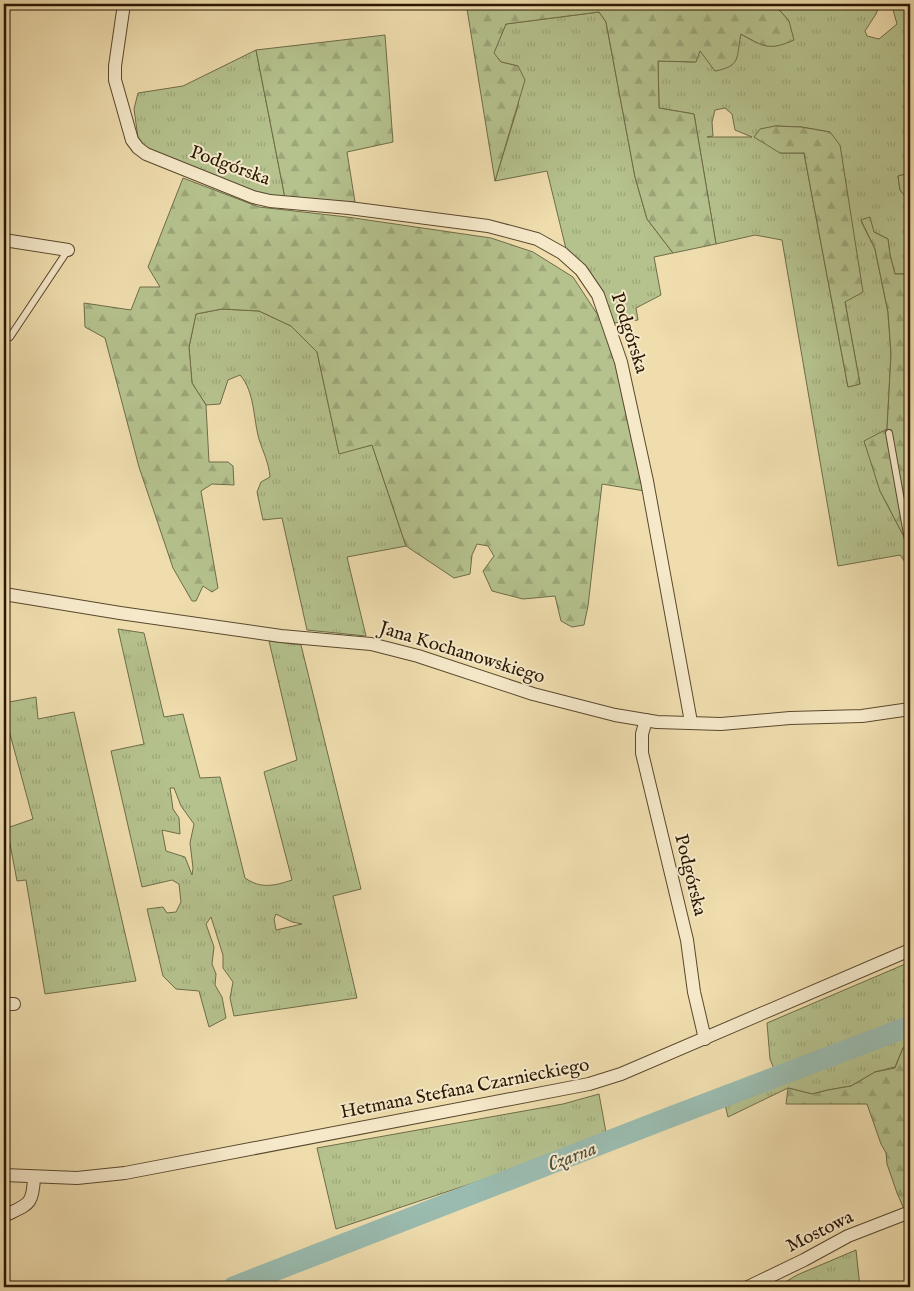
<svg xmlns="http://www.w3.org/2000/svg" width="914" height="1291" viewBox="0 0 914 1291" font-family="'IM FELL English',serif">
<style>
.grass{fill:url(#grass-tufts);stroke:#6f6c48;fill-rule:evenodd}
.forest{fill:url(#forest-firs);stroke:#6f6c48}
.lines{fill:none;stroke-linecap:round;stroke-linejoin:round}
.river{stroke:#9abbaf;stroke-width:21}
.service-casing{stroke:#5a482d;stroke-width:8}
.minor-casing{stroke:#5a482d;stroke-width:14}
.service{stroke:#f5e9ca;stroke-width:6}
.minor{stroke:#f5e9ca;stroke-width:12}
.labels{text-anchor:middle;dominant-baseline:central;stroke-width:4;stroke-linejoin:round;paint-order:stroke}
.street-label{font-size:19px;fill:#291702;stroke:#f5e9ca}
.water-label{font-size:20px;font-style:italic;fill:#51503f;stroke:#f5e9ca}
</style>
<defs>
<pattern id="grass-tufts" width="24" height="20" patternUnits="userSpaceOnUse" patternTransform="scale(1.25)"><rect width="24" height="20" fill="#b5c28e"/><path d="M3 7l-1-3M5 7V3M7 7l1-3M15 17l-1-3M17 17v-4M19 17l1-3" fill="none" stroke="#9ca679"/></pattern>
<pattern id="forest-firs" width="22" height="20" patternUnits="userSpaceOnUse" patternTransform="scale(1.25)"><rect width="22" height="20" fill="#b5c28e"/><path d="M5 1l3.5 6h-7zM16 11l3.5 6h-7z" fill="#9ca679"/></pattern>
</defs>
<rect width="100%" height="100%" fill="#efddae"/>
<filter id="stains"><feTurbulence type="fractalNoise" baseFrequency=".004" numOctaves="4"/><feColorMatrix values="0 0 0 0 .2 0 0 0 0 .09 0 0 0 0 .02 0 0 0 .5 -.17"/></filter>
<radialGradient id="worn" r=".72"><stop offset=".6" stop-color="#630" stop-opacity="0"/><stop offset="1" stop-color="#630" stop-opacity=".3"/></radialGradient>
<g class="grass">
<path d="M774,4H880L876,14L865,31L867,36L879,39L897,24L892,6L893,4H910V173L898,176L900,190L910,202V271L909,274H895L890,255L888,239L874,232L861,221L875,249L888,312L891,354L887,429L880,491L910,548V569L900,555L838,566L782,240L755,235L716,244L694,114L659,108L658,61L695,62L700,50L741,34L757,43L789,21ZM725,108L732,114L735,130L752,137H707L713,136L712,122L715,110ZM775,126L801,127L830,132L845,302L860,384L848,387L804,153H780Z"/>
<path d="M599,12L606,22L635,177L647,219L673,253L654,257L661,295L636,308L638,320L613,323L569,261L547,171L495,181L518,106V66L501,62L493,53L506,24Z"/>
<path d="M256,50L285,198L261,199L139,145L134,109L138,93L183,86Z"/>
<path d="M222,309L259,311L291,326L317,352L339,453L372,445L406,546L347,557L366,636L307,630L282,518L263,520L257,492L261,482L270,477C269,463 263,452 259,439C253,418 255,392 240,375L228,380L220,404L206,405L192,383L189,347L196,314Z"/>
<path d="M118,629L144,633L164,717L183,714L200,778L220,777L245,878C261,889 274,886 292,880L264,772L297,760L269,641L301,645L361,889L333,896L357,998L234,1016L230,998L233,982L223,968V955L211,917L206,924L214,947L212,964L216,974L215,985L222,997L226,1018L209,1027L199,991L176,989L163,976L147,909L163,907L167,913L176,912L181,902L179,884L172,880L142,887L111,751L144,744ZM170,788H174L181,806L194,824L190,843L193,868L192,875L185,857L166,851L162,830L180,834L179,818L173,809ZM276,914L292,922L302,924L276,930L274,919Z"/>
<path d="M36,697L38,719L74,712L136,981L45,994L26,880L17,881L7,828L33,819L4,712V703Z"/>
<path d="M910,962V1022L776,1074L770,1059L767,1023Z"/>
<path d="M910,1030V1045L903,1048L895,1067L875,1072L851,1086L828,1090L812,1094L788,1088L728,1117L724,1100Z"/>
<path d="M599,1094L607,1138L336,1229L317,1148L563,1104Z"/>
<path d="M856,1250L860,1287H777L797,1275Z"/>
</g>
<g class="forest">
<path d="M506,4H774L789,21L794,40C769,51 764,47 741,34C736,57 742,66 715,71L700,51L696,62L658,61L659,108L694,114L716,244L673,253L647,219L635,177L606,22L599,12L506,24L494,53L501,62L518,66L525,80L495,181L467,9Z"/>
<path d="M385,35L393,142L347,152L355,202L285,198L256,50Z"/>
<path d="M775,126L801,127L830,132L840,145L863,292L845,302L860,384L848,387L804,153H780L754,137L760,129Z"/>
<path d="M910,173V202L900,190L898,176Z"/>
<path d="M183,178L259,207L347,217L491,238L533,252L573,277L607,329L645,491L602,484L588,606L584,625L572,627L561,621L555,596L523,599L492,591L483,571L494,556L488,546L477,544L472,555L470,574L454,578L406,546L372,445L339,454L317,352L291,326L259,311L222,309L196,314L189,347L192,383L206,405L209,462H228L233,466L234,485L212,484L201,491L218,588L212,592L203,586L196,601H192L173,568L139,467L105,338L85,327L84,303L131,310L140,287H160L148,267Z"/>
<path d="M870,217L874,232L888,239L890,255L895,274H908L910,271V548L880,491L864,441L887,429L891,354L888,312L875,249L861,220Z"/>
<path d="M910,1045V1206L904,1209L897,1193L887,1164L886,1153L881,1144L867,1104H786L788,1088L812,1094L828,1090L851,1086L875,1072L895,1068L903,1048Z"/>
</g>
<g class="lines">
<path class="river" d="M233,1287L673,1116L910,1026"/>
<defs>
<g id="service">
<path d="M10,337L68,250"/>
<path d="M889,433L910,551"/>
</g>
<g id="minor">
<path d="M124,4L115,66V80L132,140L138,148L146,154L253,197L270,201L349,208L488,226L537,239L562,253L581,270L598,295L621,362L647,481L691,722"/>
<path d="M4,240L68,250"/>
<path d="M4,594L120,613L281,636L371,644L418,656L533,694L615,715L657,722L721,724L790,718L862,716L910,709"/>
<path d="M646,720L642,734V753L687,940L694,992L705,1039"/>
<path d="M4,1004H14"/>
<path d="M4,1175L77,1178L125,1173L589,1084L621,1074L910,950"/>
<path d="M4,1216C28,1204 33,1206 34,1177"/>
<path d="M748,1287L804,1260L848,1236L910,1212"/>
</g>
</defs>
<use href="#service" class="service-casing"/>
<use href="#minor" class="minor-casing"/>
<use href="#service" class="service"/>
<use href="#minor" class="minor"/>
</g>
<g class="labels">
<g class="street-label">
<text transform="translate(230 166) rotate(20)">Podgórska</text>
<text transform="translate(629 333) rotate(72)">Podgórska</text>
<text transform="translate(462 653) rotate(17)">Jana Kochanowskiego</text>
<text transform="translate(690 875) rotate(76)">Podgórska</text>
<text transform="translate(465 1089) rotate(-11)">Hetmana Stefana Czarnieckiego</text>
<text transform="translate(820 1232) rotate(-26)">Mostowa</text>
</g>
<g class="water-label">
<text transform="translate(572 1157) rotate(-21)">Czarna</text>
</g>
</g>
<rect width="914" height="1291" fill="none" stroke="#efddae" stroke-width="20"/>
<rect x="5" y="5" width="904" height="1281" fill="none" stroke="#291702" stroke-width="2.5"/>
<rect x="10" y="10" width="894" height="1271" fill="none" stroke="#291702"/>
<rect width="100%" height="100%" filter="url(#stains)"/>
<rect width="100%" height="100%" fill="url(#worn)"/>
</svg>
